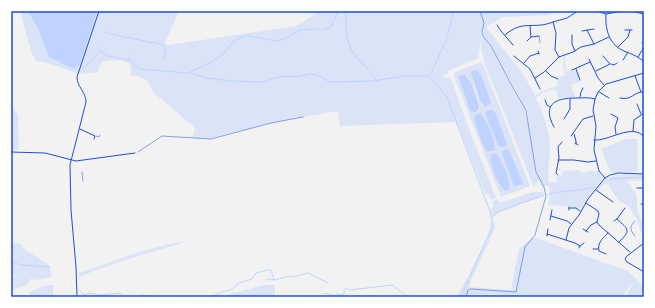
<svg xmlns="http://www.w3.org/2000/svg" width="655" height="308" viewBox="0 0 655 308" font-family="Overpass,sans-serif">
<style>
.green{fill:#dbe4f7;fill-rule:evenodd}
.water{fill:#bfd3fe}
.lines{fill:none;stroke-linecap:round;stroke-linejoin:round}
.stream{stroke:#bfd3fe;stroke-width:1}
.path{stroke:#1d4ed8;stroke-width:0.5}
.service{stroke:#1d4ed8;stroke-width:0.5}
.minor{stroke:#1d4ed8;stroke-width:1}
.tertiary{stroke:#1d4ed8;stroke-width:1}
.neatline{fill:none;stroke:#1d4ed8;stroke-width:1.5}
</style>
<rect width="100%" height="100%" fill="#f2f2f2"/>
<g class="green">
<path d="M20,11H179L165,43L168,45L296,26L320,11H556L549,15L503,17L486,27L524,75L535,96L540,92L557,86V81H558L560,77L565,75L563,65L564,56L566,55L565,64L567,71L576,70L578,74V79L580,82L571,85L575,97L559,98L555,89L543,93L536,98C544,114 550,133 550,150C550,162 547,169 549,182H556L557,176L561,177L563,171L579,170L581,173L593,170L594,172L598,170L602,179L580,209L574,207L548,205L550,196L549,186H544L537,174L527,110L531,99L535,97L531,99L526,109L513,86L491,45L483,35L484,29L482,30L478,58L447,71L448,73L443,76L445,78L450,77L452,81L462,110L496,198L491,199L488,194H485L461,133L455,122L340,126L338,111L275,122L211,138H194L193,137L195,128L154,93L147,81L141,77L131,75L130,63L117,60L103,61L100,64L98,72L79,74L48,63L36,61L32,54Z"/>
<path d="M482,35L489,44L511,85L525,108L532,141L536,172L543,186L542,187L539,180L534,187L533,185L484,62C482,50 480,48 482,35Z"/>
<path d="M482,62L530,186L501,197L453,73L476,64L480,63ZM474,70L491,99L490,104L484,107C477,100 473,83 472,73ZM464,74L467,75L480,108L478,111L470,110L459,77ZM490,110L494,111L506,141V145L501,147L498,145L485,114L487,111ZM480,114L484,117L495,145L493,151L488,152C481,145 473,124 476,115ZM504,150L522,185L518,187L502,154ZM494,154H496L504,191L499,185L490,159L489,157Z"/>
<path d="M11,105L18,115L19,150H11Z"/>
<path d="M626,139H637L638,172H621L611,173L601,149Z"/>
<path d="M625,174L644,175V180L627,181L637,196V208L644,229V239L636,218L629,207L618,200L607,183L601,187L599,190L598,189C602,177 613,175 625,174Z"/>
<path d="M533,192H543L544,196L501,211L492,217L490,209L493,207V201L498,199L499,202H503Z"/>
<path d="M493,222H495V228L472,279L468,277L490,232Z"/>
<path d="M533,237L628,271L644,286V295L642,294L639,297H632L627,294L632,285L638,290L631,284L622,297H448L457,296L467,278L471,281L469,287L511,290L519,249Z"/>
<path d="M189,241C152,252 115,262 79,277V273L133,254L169,244Z"/>
<path d="M11,243L21,244L23,248L49,265L52,276L39,280L30,279L27,285L11,291V285L14,284L15,281L11,283V278L14,277L15,275L11,273Z"/>
<path d="M47,285H53V295L45,297H31L29,292Z"/>
<path d="M265,285H275V297H218Z"/>
</g>
<g class="water">
<path d="M28,11H96V15L79,66H78L75,68H71L49,57L39,30Z"/>
<path d="M477,70L481,75L491,101L490,104L485,107L480,101L471,73L472,71Z"/>
<path d="M465,74L471,83L479,106V109L476,112H472L470,110L459,79V76Z"/>
<path d="M491,110H493L496,114L506,141L507,145L504,147H500L498,145L485,114L486,111Z"/>
<path d="M481,113L482,114V115C487,121 496,142 495,150L488,152C482,146 475,126 474,117L476,115Z"/>
<path d="M506,149L509,150L523,183L522,185L514,186L502,154V151Z"/>
<path d="M496,153C502,161 510,179 510,189L505,191C498,187 492,167 490,159L491,155Z"/>
</g>
<g class="lines">
<g class="stream">
<path d="M346,11C346,23 345,38 351,49C355,57 362,63 368,69"/>
<path d="M323,30L331,27L338,11"/>
<path d="M105,31L106,33L164,45L165,48L164,59"/>
<path d="M96,47L101,52L109,56L129,60L140,69L188,73"/>
<path d="M129,60L130,55"/>
<path d="M83,68L100,52"/>
<path d="M188,73L212,62L223,54L234,41L244,36H252L277,41L286,38L300,30L318,29"/>
<path d="M191,73L207,78L230,81L264,82L272,79L278,77L287,76L297,77L310,74L317,75L328,81L332,82L373,81L405,76H425L433,80L447,97L489,209L492,220L491,229L461,297"/>
<path d="M372,74L376,80"/>
<path d="M429,77L446,41L454,11"/>
<path d="M610,179L644,177"/>
<path d="M548,195C559,190 579,192 594,187"/>
<path d="M492,217L498,212L544,195"/>
<path d="M11,263H13L15,261L19,265H23L50,267"/>
<path d="M266,280L270,279L274,280L290,276L292,277L308,273L328,283"/>
<path d="M79,290L84,295L89,293L100,295L121,293L124,297"/>
<path d="M325,293L335,296L336,294L344,295V290L346,288L350,290L392,285L408,297"/>
<path d="M130,297H138L142,295L149,297"/>
<path d="M208,297L232,289L239,283L252,279L256,273L267,270H271L274,280"/>
<path d="M464,297L465,295"/>
</g>
<g class="path">
<path d="M138,152L162,136L211,139L271,123L303,117"/>
<path d="M466,297L468,290L471,289L516,292L525,247L535,235L546,196L544,187L536,172L526,110L512,86L491,46L483,36L482,32L484,23L480,11"/>
</g>
<g class="service">
<path d="M539,36L540,43"/>
<path d="M96,136L99,137L100,135"/>
<path d="M82,172L83,181"/>
<path d="M635,236C630,230 629,227 635,221"/>
</g>
<g class="minor">
<path d="M497,25L501,31L513,45"/>
<path d="M587,30L594,44"/>
<path d="M625,30H632"/>
<path d="M582,31L594,29"/>
<path d="M505,35C523,19 533,30 553,22L556,33L555,50L559,57"/>
<path d="M572,35V44L575,51"/>
<path d="M531,37L539,36"/>
<path d="M527,41L531,37L530,26"/>
<path d="M642,43L644,44"/>
<path d="M618,47L628,37L630,30"/>
<path d="M538,51L539,54"/>
<path d="M514,56L530,69L540,89"/>
<path d="M638,57L644,47"/>
<path d="M589,59L598,78L604,85"/>
<path d="M623,60L628,52"/>
<path d="M524,63L530,56L539,53"/>
<path d="M611,64L614,65L617,63"/>
<path d="M576,69L580,80"/>
<path d="M572,70L590,62"/>
<path d="M546,71L551,76L558,79"/>
<path d="M596,71L610,64L603,56"/>
<path d="M635,76L641,92"/>
<path d="M535,78L544,72L559,57L573,52L581,47L594,44L609,37"/>
<path d="M599,92L609,98"/>
<path d="M580,97L581,92L583,88"/>
<path d="M620,98C633,101 633,91 644,92"/>
<path d="M545,100L547,105L550,107"/>
<path d="M637,104L641,114"/>
<path d="M611,114L618,118L615,127L616,134"/>
<path d="M564,119L570,109V99"/>
<path d="M554,127C542,105 554,98 576,98C582,98 589,97 595,99"/>
<path d="M80,129L95,136L94,139"/>
<path d="M633,131L634,120L644,113"/>
<path d="M574,134L576,141V144"/>
<path d="M571,136L583,119L593,116"/>
<path d="M594,140C608,142 633,122 644,137"/>
<path d="M575,143L578,145"/>
<path d="M11,152L45,153L76,161L135,153"/>
<path d="M558,160H574L588,162L596,161"/>
<path d="M558,175L556,173L559,158L558,147L562,142"/>
<path d="M605,178L599,171L594,150L596,126L593,110L595,99L598,92L606,84L644,73"/>
<path d="M637,188H644"/>
<path d="M596,190L613,202"/>
<path d="M641,204L644,205"/>
<path d="M569,207V210"/>
<path d="M569,208H576L580,211"/>
<path d="M551,216L567,221L571,224"/>
<path d="M617,219C629,230 631,230 619,242"/>
<path d="M550,220L552,210"/>
<path d="M614,221L617,219L625,208"/>
<path d="M597,222L599,225L630,252"/>
<path d="M583,229L588,232"/>
<path d="M586,231L591,225L597,222L599,214L598,211L586,203"/>
<path d="M547,234L575,243L580,246"/>
<path d="M547,236L548,229"/>
<path d="M566,240L569,228L579,215L588,199L605,178L610,175L618,173L644,174"/>
<path d="M644,243L627,256L625,259L627,262L644,272"/>
<path d="M579,248L580,246L584,243"/>
<path d="M593,249H598"/>
<path d="M606,254L599,251C597,243 603,238 608,233"/>
<path d="M77,297L76,267L71,210L70,165L86,102C86,92 77,87 77,77L99,11"/>
</g>
<g class="tertiary">
<path d="M596,11L606,14L623,11"/>
<path d="M630,11L644,14"/>
<path d="M606,14C605,27 608,43 622,50C630,54 637,55 644,62"/>
<path d="M553,22L567,18L578,11"/>
</g>
</g>
<rect width="655" height="308" fill="none" stroke="#ffffff" stroke-width="24"/>
<rect x="12" y="12" width="631" height="284" class="neatline"/>
</svg>
